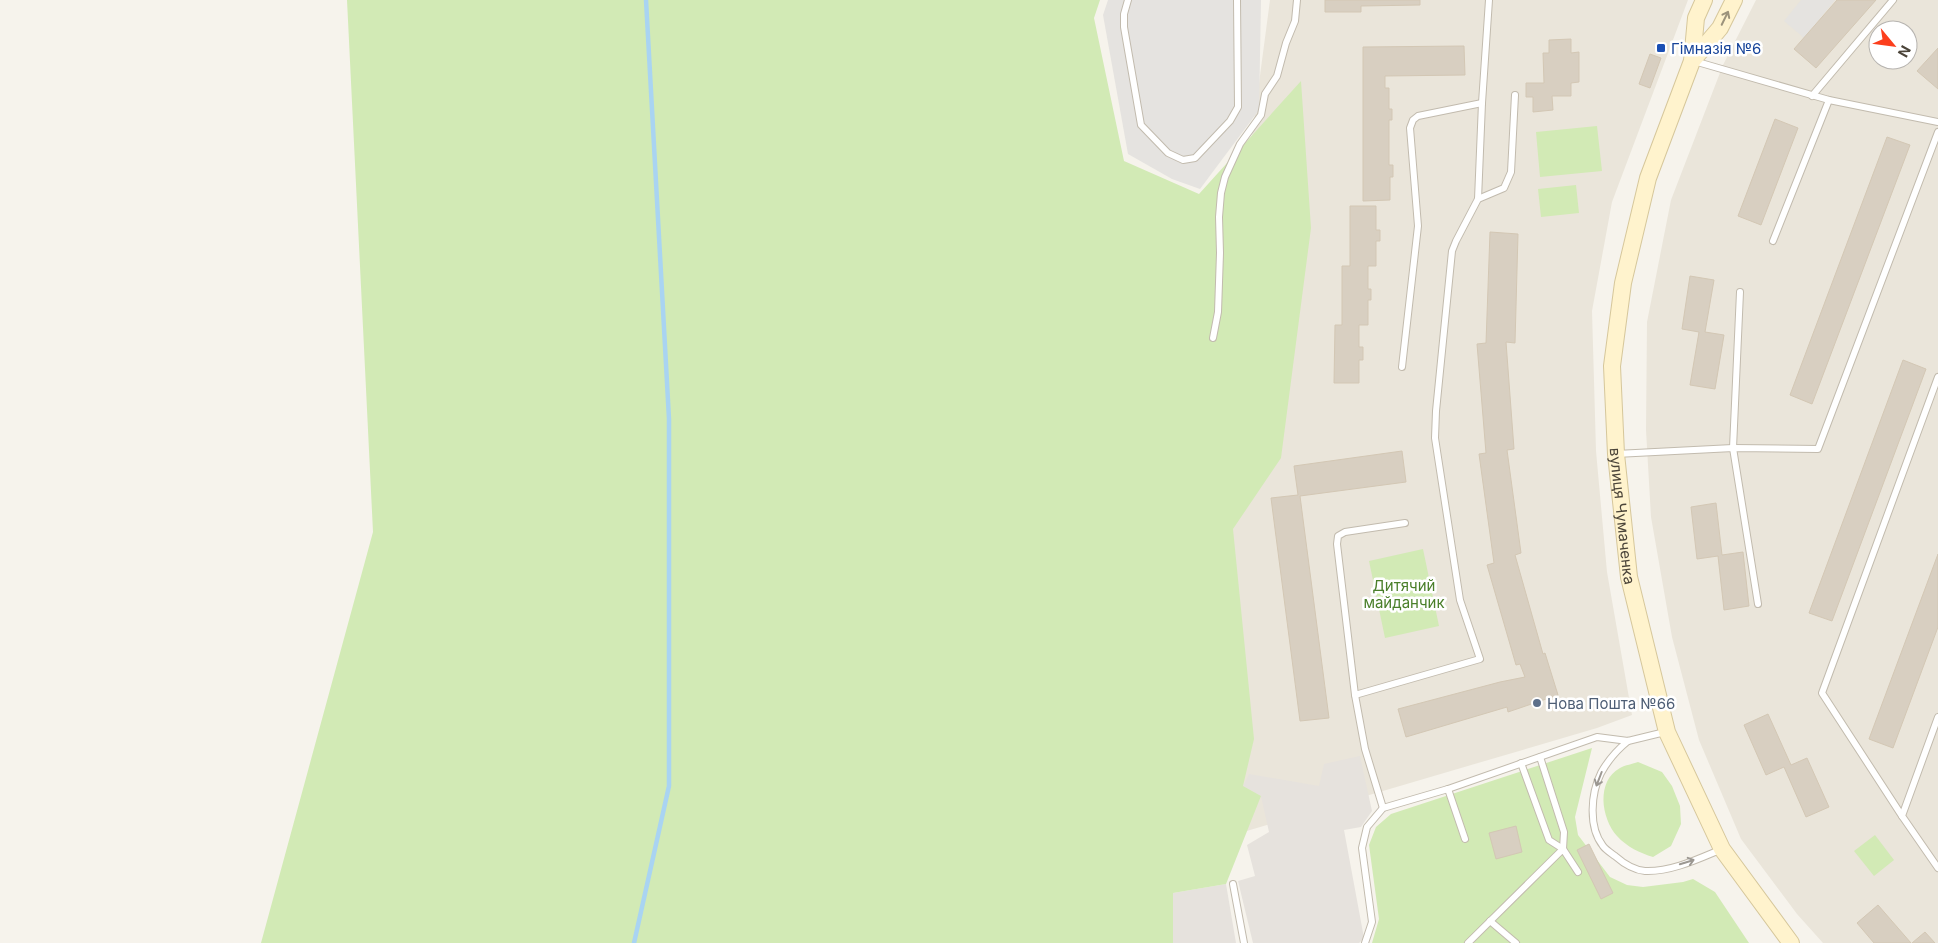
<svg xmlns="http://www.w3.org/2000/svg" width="1938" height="943" viewBox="0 0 1938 943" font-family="Inter,sans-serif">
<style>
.residential{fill:#eae5da;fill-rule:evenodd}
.industrial{fill:#e6e2dd}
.green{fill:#d2eab5}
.parking{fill:#e5e3e0}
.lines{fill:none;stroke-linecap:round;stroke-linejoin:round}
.stream{stroke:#a9d4f2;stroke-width:4.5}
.building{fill:#d8cfc1;stroke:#d3c7b4}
.lane-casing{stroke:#c2bbae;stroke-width:8}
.secondary-casing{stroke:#d6c79b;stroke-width:18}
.lane{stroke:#fff;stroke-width:6}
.secondary{stroke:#fff3cd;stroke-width:16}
.oneway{stroke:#9c937c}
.oneway2{stroke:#9c9892}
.transit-dot{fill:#1a4fb4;stroke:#fff;stroke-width:2}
.service-dot{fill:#5c6f8a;stroke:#fff;stroke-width:2}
.labels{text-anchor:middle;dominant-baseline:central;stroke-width:5;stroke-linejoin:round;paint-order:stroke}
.transit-label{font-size:15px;fill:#164399;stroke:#fff;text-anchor:start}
.street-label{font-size:15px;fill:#4b4439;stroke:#fff}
.park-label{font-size:15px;fill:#4a7f2a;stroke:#fff}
.service-label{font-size:15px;fill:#4e5e75;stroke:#fff;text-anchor:start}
</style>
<rect width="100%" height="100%" fill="#f6f3ec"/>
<g class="residential">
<path d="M1270,0H1688L1612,202L1592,311L1596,451L1607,572L1632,715L1597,728L1206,843L1204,499Z"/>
<path d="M1756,0H1938V943H1823L1797,914L1741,839L1699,740L1672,637L1651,517L1646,430L1647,322L1671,200L1723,65ZM1878,30H1908V60H1878Z"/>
</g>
<g class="industrial">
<path d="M1360,756L1372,811L1361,827L1344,830L1364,938L1359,943H1253L1238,881L1255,876L1247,845L1269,832L1261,796L1243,786L1249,774L1319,786L1324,764Z"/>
<path d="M1226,884L1236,943H1173V893Z"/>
</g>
<g class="green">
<path d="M347,0H1100L1094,18L1124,161L1199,194L1301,81L1311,228L1281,458L1233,529L1254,739L1243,786L1261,796L1226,884L1173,893V943H261L373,532Z"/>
<path d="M1597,126L1602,171L1540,177L1536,132Z"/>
<path d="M1576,185L1579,213L1541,217L1538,189Z"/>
<path d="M1423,549L1439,626L1385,638L1369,561Z"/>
<path d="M1592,748L1575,817L1578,835L1610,877L1627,885L1643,887L1683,882L1693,879L1715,892L1749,943H1372L1379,919L1369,845L1376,827L1391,814Z"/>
<path d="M1638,762L1662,772L1672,786L1680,806L1681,824L1671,846L1653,857C1640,853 1627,847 1617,836C1601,818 1596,781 1620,768C1625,765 1633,764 1638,762Z"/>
<path d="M1875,835L1894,860L1874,876L1854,851Z"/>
</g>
<g class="parking">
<path d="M1108,0H1261L1259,110L1200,189L1172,179L1128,154L1103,15Z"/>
<path d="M1801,0H1835L1804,38L1784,21Z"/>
</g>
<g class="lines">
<path class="stream" d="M634,943L669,786V419L646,0"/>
</g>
<g class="building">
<path d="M1325,0H1420V5L1361,6V12H1325Z"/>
<path d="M1837,0H1876L1816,68L1794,49Z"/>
<path d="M1571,39V53L1579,52V82L1571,83V96H1552L1553,110L1533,112V97H1526V83H1544L1543,53H1549V40Z"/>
<path d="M1464,46L1465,75L1385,76V88H1389V109H1392V120H1389V165H1393V177H1390V200L1363,201V47Z"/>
<path d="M1938,48V89L1917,71Z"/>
<path d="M1650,54L1661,58L1650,88L1639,84Z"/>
<path d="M1775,119L1798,128L1761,225L1738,216Z"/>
<path d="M1887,137L1910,145L1812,404L1790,395Z"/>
<path d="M1350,206H1376V230H1380V241H1376V266H1368V289H1371V300H1368V325H1359V347H1363V360H1359V383H1334L1335,325H1342V266H1350Z"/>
<path d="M1490,232L1518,234L1515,343L1506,342L1514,449L1507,450L1521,553L1515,555L1543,654L1545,653L1558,695L1508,712L1507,707L1406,737L1398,709L1500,682L1525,677L1520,664L1516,665L1487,565L1494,563L1479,454L1486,453L1477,344L1486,343Z"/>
<path d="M1690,276L1714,280L1705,332L1724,335L1715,389L1690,385L1699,332L1682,329Z"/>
<path d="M1903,360L1926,369L1832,621L1809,613Z"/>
<path d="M1402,451L1406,482L1300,496L1329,718L1300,721L1271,498L1298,495L1294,466Z"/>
<path d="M1716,503L1722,555L1743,552L1749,606L1724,610L1718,556L1697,559L1691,507Z"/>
<path d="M1938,554V627L1893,748L1869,739Z"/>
<path d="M1768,714L1791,765L1807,758L1829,807L1806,817L1784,767L1766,775L1744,725Z"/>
<path d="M1516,826L1522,852L1496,859L1489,833Z"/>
<path d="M1589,844L1613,893L1601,899L1577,850Z"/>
<path d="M1878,905L1911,943H1874L1857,923Z"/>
<path d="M1925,932L1935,943H1912Z"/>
</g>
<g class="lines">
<defs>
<g id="lane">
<path d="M1128,0L1124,14V27L1141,125L1168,153L1183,160L1195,158L1230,121L1238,107L1237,0"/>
<path d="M1694,61L1829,100L1938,122"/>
<path d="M1812,96L1893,0"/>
<path d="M1478,199L1504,188L1511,172L1515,95"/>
<path d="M1773,241L1829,100"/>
<path d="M1740,292L1733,448L1758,604"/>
<path d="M1213,338L1218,312L1220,253L1219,217L1221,193L1225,177L1240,144L1261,115L1265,94L1277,76L1286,43L1295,21L1297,0"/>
<path d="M1402,367L1418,226L1410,128L1413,120L1418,116L1482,103"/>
<path d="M1616,454L1733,448L1818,449L1938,132"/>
<path d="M1405,523L1345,532L1338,536L1337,544L1355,695L1480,659L1460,600L1435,438L1436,411L1452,251L1456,241L1478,199L1482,103L1489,0"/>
<path d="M1355,695L1365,749L1383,808"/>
<path d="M1938,717L1902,816L1938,868"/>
<path d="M1628,741C1617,750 1608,760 1601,773C1591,793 1588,827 1603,846C1606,850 1611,853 1615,856C1623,863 1633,870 1645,871C1671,872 1698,859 1722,849"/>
<path d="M1540,757L1564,832L1563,849"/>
<path d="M1521,763L1549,840L1563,849"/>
<path d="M1448,789L1465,839"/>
<path d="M1902,816L1822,693L1938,377"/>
<path d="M1233,884L1244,943"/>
<path d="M1490,921L1516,943"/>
<path d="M1365,943L1372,922L1362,848L1367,827L1383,808L1448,789L1597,737L1628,741L1665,732"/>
<path d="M1468,943L1563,849L1578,872"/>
</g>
<g id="secondary">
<path id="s1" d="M1704,0L1696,18L1692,61L1648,178L1623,283L1612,366L1616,454L1629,577L1667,732L1722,849L1791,943"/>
<path d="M1692,61L1720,28L1734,0"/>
</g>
</defs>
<use href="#lane" class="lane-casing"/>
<use href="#secondary" class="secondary-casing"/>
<use href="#lane" class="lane"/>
<use href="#secondary" class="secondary"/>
</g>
<defs><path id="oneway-shaft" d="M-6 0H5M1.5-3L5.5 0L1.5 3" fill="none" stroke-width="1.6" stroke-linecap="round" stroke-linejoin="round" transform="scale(1.25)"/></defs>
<use class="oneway" href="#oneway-shaft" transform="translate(1725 18) rotate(-64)"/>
<g class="oneway2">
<use href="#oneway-shaft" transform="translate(1599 779) rotate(111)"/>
<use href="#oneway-shaft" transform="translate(1687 862) rotate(-17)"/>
</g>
<rect class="transit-dot" x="1656" y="43" width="10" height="10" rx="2.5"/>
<circle class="service-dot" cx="1537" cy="703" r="5"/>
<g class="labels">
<g class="transit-label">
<text x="1671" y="48">Гімназія №6</text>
</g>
<g class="street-label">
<text stroke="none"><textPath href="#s1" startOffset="530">вулиця Чумаченка</textPath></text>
</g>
<g class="park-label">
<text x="1404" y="585">Дитячий<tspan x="1404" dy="17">майданчик</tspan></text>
</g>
<g class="service-label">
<text x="1547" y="703">Нова Пошта №66</text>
</g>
</g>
<g transform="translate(1893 45) rotate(119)"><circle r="24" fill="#ffffff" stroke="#b7b4b0"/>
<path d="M0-4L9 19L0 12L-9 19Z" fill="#fc3f1d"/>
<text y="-8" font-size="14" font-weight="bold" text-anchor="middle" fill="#4b4439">N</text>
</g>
</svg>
